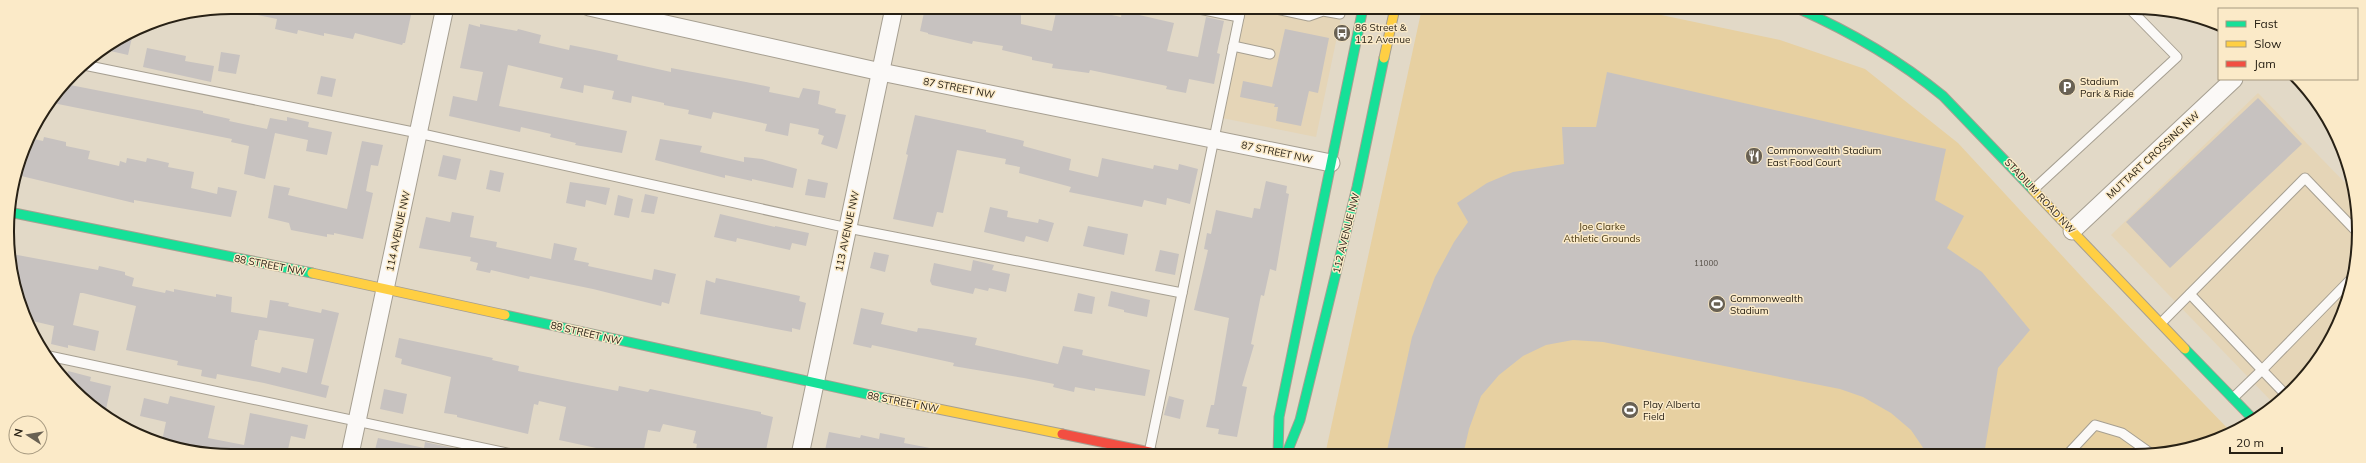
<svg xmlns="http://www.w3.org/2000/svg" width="2366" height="463" viewBox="0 0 2366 463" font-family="Mulish,sans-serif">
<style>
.built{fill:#e5d5b7}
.green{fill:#e7d0a1}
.building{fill:#c7c2c0;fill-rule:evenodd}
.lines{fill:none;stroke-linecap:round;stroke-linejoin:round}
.lane-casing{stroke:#a69f91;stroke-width:11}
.street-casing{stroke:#a69f91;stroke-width:19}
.fast-casing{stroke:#a69f91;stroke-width:11}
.slow-casing{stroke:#a69f91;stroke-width:11}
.jam-casing{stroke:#a69f91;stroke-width:11}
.lane{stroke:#fbf9f7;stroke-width:9}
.street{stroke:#fbf9f7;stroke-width:17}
.fast{stroke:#16e098;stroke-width:9}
.slow{stroke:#ffcf43;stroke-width:9}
.jam{stroke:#f24e42;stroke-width:9}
.labels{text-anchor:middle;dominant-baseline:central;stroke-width:3;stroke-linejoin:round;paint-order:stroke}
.number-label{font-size:8px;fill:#504940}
.poi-label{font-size:10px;fill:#282115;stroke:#fbeac8;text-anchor:start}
.street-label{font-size:10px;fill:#282115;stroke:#fbeac8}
.park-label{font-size:10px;fill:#43320d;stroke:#fbeac8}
.rim{fill:none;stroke:#282115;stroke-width:2}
</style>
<rect width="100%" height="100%" fill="#e2d9c7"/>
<g class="built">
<path d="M1244,8H1343L1316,137L1222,118Z"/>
<path d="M2258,93L2353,191L2357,261L2336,331L2293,390L2274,404L2111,235Z"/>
</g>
<path class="green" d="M1422,8H1628L1780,40L1865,69L1958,143L2092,288L2232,433L2149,456L1325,455Z"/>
<g class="building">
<path d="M249,7H373L411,15L405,43H403L402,45L355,33L353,39L324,33V36L298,30L297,34L275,29L277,19L248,13Z"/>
<path d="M925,8H982L1021,15V24L1052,31L1057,8H1080L1121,17L1122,11L1174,23L1167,51L1198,57L1206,17L1224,21L1217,53L1220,54L1214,84L1189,79L1186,93L1166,89L1167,86L1090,70L1089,73L1052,68L1053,64L1032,60V57L1002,50L1003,46L973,41L972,44L928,34V33L920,31Z"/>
<path d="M469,24L480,27V24L517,31L518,29L541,35L539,43L569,50L570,45L595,50L618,55L617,60L671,72V68L746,82L770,87L769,92L799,98L803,88L820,91L818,104L836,109L835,113L846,115L840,139L837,149L821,144L824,136L818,134L819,129L790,123L788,136L765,131L767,124L713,112L711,119L688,114L689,110L664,105V103L632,96L631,103L612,99L614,91L584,85L583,93L560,88L563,78L508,65L499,106L627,131L622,153L575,145L576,143L550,137L551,134L521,127L520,132L449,116L453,96L477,101L483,72L460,68Z"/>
<path d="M1285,29L1329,38L1318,93L1309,91L1301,126L1276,121L1278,107H1274L1275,104L1240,97L1243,81L1272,87Z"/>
<path d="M133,33L128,55L106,50L118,42Z"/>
<path d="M147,48L186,56L185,61L214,66L211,82L143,67Z"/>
<path d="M221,52L240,55L236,74L218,71Z"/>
<path d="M1607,72L1946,149L1935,200L1964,216L1947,248L1982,272L2030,330L1998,368L1984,455H1928L1911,430L1891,413L1863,397L1840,389L1603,342L1573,340L1546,345L1523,356L1499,375L1481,396L1469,429L1463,455H1386L1412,337L1435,277L1454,242L1468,222L1457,203L1487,183L1513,172L1564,164L1562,127H1596Z"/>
<path d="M321,76L336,79L332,97L317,94Z"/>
<path d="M65,84L203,111V113L230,119L229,121L267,129L270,118L287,121V117L309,122L308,127L332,132L327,155L306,151L308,140L275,133L265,179L244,174L249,146L231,142L232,139L53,103Z"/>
<path d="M2258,98L2302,144L2170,268L2126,222Z"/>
<path d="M915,115L986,130V132L1024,141L1023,146L1071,159L1069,170L1098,177L1102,158L1153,169L1154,165L1178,170L1179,164L1198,169L1190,204L1167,198L1166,205L1144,200L1142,207L1069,192L1071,187L1019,173L1020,167L1005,164L1006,159L957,150L943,213L937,212L933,227L893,219L908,155L906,154Z"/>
<path d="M44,137L66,142V146L90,151L88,159L119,166L120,161L126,163L127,158L146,162L147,158L169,163L168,167L194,172L191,188L217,194L218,187L237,191L231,217L134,200V203L17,175L24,145L29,138L43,141Z"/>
<path d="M660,139L702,146L700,152L744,162V157L762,159L797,169L793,188L752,179V181L725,175V178L655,160Z"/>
<path d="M362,141L383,145L378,166L371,165L366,191L373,193L363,239L334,233V235L327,234V237L291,230L289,223L268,218L274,185L290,188L288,195L347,209Z"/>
<path d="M443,155L461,159L456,180L438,176Z"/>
<path d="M490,170L504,173L500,192L486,189Z"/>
<path d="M808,179L828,183L825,198L805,195Z"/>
<path d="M1266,181L1287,186L1286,193L1289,194L1276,271L1270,269L1264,296L1261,295L1251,344L1254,345L1242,386L1247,387L1237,437L1218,434L1219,429L1206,427L1211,405H1214L1229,318L1194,310L1208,250L1204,249L1207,233L1211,234L1216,210L1252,218L1254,208L1260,209Z"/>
<path d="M570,182L610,188L606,205L586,200L585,207L566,203Z"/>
<path d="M645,194L658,197L654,214L641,212Z"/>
<path d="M618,195L633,199L629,218L614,215Z"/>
<path d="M990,207L1008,211L1007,217L1038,223L1039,219L1054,223L1048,242L1026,236L1024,242L984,232Z"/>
<path d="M452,212L474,216L470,237L497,242L496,247L551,259L554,243L577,248L574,260L589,263L588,266L652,280L654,269L676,274L669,304L662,302L661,306L593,289L530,276L529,279L491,270L490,273L476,270L478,263L470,261L471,257L419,248L426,217L450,222Z"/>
<path d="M720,214L775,227V226L809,233L806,246L792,243L790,250L737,238L736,242L714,237Z"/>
<path d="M1088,226L1128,234L1124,255L1083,246Z"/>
<path d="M1160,250L1179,254L1175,275L1155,271Z"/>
<path d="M874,252L889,255L885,272L870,268Z"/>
<path d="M12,254L98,270L99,266L125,272V275L134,278L132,286L165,293L166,290L174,292V289L216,297V294L232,297L231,312L267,318L270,300L289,303L288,306L321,313L322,309L339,313L321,384L329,386L326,398L264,383L217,374L216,379L201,376L202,370L177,365L178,361L126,350L136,306L83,293H80L73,325L99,331L95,351L68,345V348L51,344L54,326L28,320L19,304ZM259,330L314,339L307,373L282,367L280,373L251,366L255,340H257Z"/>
<path d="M973,260L994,265L992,270L1010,274L1006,292L989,288L988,291L975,288L973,294L932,285L930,281L934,263L971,271Z"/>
<path d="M716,278L800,296L799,301L806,303L800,330L792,328V332L700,314L706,280L715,283Z"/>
<path d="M1111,291L1150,300L1147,317L1124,312V310L1108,306Z"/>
<path d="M1078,293L1095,297L1092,314L1074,311Z"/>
<path d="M861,308L884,313L881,324L917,332L918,328L928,329L977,338L975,345L1058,364L1063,346L1083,350L1082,355L1150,370L1145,396L1095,388V391L1075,387L1074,392L1053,387L1054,384L1024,378L953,366L954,363L872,345L871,348L853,344Z"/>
<path d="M399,338L493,358L492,360L519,366L518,371L572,382L618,391L619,386L648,392L650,389L761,412V414L773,417L765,455L695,454L697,444L693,443L696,431L663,424L660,432L648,430L643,454H624L559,440L566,407L539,401L538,405L534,404L528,434L457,417V415L444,413L451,377L401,364L402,359L395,357Z"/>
<path d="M68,371L91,377L90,381L111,386L105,414L65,381Z"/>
<path d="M384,389L407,394L403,414L380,409Z"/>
<path d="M170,396L215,406L208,438L244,445L250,413L308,425L305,439L291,436L287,454H202L162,441L166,422L140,416L144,398L168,404Z"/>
<path d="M1169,396L1184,400L1180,419L1164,415Z"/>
<path d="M829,432L860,438L861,435L879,439L880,433L905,438L904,443L930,448V455H824Z"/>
<path d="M378,438L424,448L425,442L468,451L467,454H374Z"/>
</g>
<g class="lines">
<defs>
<g id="lane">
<path d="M1194,8L1239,17"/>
<path d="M1272,8L1309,16L1323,11L1340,14L1341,8"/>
<path d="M1233,46L1270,54"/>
<path d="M84,65L418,133L848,228L1182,293"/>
<path d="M2034,189L2177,57L2130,9"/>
<path d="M2190,294L2262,370L2352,278"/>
<path d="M2161,323L2305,178L2355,230"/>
<path d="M49,356L512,454"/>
<path d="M2233,398L2262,370L2286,395"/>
<path d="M1149,453L1241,8"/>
<path d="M2067,455L2095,425L2122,433L2153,455"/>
</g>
<g id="street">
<path d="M589,7L881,72L1331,163"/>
<path d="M2072,231L2234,79"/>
<path d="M350,454L445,7"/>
<path d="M800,455L894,8"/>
</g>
<g id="fast">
<path d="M1799,9C1851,32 1899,60 1943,96L2033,190"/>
<path d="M9,212L312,273"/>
<path d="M505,315L889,399"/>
<path d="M2185,349L2253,419"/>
<path d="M1278,455L1279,417L1363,8"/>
<path d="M1286,455L1300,420L1357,187L1384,58"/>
</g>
<g id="slow">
<path d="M1384,58L1395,8"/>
<path d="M2033,190L2185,349"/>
<path d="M312,273L505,315"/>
<path d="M889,399L1062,434"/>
</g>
<path id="jam" d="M1062,434L1164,455"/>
</defs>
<use href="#lane" class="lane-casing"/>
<use href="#street" class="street-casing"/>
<use href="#fast" class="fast-casing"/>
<use href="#slow" class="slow-casing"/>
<use href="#jam" class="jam-casing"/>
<use href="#lane" class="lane"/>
<use href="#street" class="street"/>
<use href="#fast" class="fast"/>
<use href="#slow" class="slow"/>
<use href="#jam" class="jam"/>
</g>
<defs>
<symbol id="bus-disc" viewBox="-11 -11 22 22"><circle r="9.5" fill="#696153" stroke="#fbeac8"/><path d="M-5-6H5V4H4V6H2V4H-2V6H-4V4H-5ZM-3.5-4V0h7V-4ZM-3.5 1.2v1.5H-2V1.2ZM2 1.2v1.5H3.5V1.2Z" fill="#fff"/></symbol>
<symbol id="parking-disc" viewBox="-11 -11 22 22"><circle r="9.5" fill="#696153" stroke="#fbeac8"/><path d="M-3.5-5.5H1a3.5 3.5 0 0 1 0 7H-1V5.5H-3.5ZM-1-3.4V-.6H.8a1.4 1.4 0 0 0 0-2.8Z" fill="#fff"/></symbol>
<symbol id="restaurant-disc" viewBox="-11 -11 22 22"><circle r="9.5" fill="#696153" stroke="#fbeac8"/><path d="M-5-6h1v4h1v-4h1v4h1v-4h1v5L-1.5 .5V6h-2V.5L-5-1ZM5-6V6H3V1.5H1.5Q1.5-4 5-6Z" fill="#fff"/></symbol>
<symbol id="stadium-disc" viewBox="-11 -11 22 22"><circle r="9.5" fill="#696153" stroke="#fbeac8"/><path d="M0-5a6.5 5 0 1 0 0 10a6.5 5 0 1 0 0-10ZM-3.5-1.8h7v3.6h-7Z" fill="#fff"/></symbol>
</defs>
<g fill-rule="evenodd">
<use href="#bus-disc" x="1332" y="23" width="20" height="20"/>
<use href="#parking-disc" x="2057" y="77" width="20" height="20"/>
<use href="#restaurant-disc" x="1744" y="146" width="20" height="20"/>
<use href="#stadium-disc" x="1707" y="294" width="20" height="20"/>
<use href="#stadium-disc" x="1620" y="400" width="20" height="20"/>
</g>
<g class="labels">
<g class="number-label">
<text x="1706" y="263">11000</text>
</g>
<g class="poi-label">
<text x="1355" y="27">86 Street &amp;<tspan x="1355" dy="12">112 Avenue</tspan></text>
<text x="2080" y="81">Stadium<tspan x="2080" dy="12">Park &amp; Ride</tspan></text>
<text x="1767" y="150">Commonwealth Stadium<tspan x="1767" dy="12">East Food Court</tspan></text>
<text x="1730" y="298">Commonwealth<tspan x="1730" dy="12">Stadium</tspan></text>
<text x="1643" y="404">Play Alberta<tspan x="1643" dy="12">Field</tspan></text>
</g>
<g class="street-label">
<text transform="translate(959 88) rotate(11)">87 STREET NW</text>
<text transform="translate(1277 152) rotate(12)">87 STREET NW</text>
<text transform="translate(2153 155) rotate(-43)">MUTTART CROSSING NW</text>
<text transform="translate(2040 196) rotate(47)">STADIUM ROAD NW</text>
<text transform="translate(398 231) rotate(-78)">114 AVENUE NW</text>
<text transform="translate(847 231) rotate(-78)">113 AVENUE NW</text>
<text transform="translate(1346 233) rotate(-76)">112 AVENUE NW</text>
<text transform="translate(270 265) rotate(11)">88 STREET NW</text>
<text transform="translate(586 333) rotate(13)">88 STREET NW</text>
<text transform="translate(903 402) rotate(11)">88 STREET NW</text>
</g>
<g class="park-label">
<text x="1602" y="226">Joe Clarke<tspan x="1602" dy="12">Athletic Grounds</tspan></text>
</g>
</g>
<path d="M0 0H2366V463H0ZM231 14H2135A217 217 0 0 1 2352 231V232A217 217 0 0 1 2135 449H231A217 217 0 0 1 14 232V231A217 217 0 0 1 231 14Z" fill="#fbeac8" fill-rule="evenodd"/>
<path class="rim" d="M231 14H2135A217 217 0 0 1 2352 231V232A217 217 0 0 1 2135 449H231A217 217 0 0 1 14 232V231A217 217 0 0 1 231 14Z"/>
<rect x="2218" y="8" width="140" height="72" fill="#fbeac8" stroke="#a79a80"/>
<rect x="2226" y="21" width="20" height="6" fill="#16e098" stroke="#a79a80"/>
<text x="2254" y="28" font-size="12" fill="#282115">Fast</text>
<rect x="2226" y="41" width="20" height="6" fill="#ffcf43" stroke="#a79a80"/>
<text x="2254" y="48" font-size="12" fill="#282115">Slow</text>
<rect x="2226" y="61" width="20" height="6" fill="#f24e42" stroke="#a79a80"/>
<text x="2254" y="68" font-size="12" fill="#282115">Jam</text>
<g transform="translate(28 435) rotate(282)"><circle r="19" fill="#fbeac8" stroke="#a79a80"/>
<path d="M0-3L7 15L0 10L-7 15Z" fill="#696153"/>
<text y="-6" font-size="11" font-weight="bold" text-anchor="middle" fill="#282115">N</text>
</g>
<path d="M2230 447v6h52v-6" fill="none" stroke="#282115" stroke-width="2"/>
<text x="2236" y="447" font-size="12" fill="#282115" stroke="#fbeac8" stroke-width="3" paint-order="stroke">20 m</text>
</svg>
